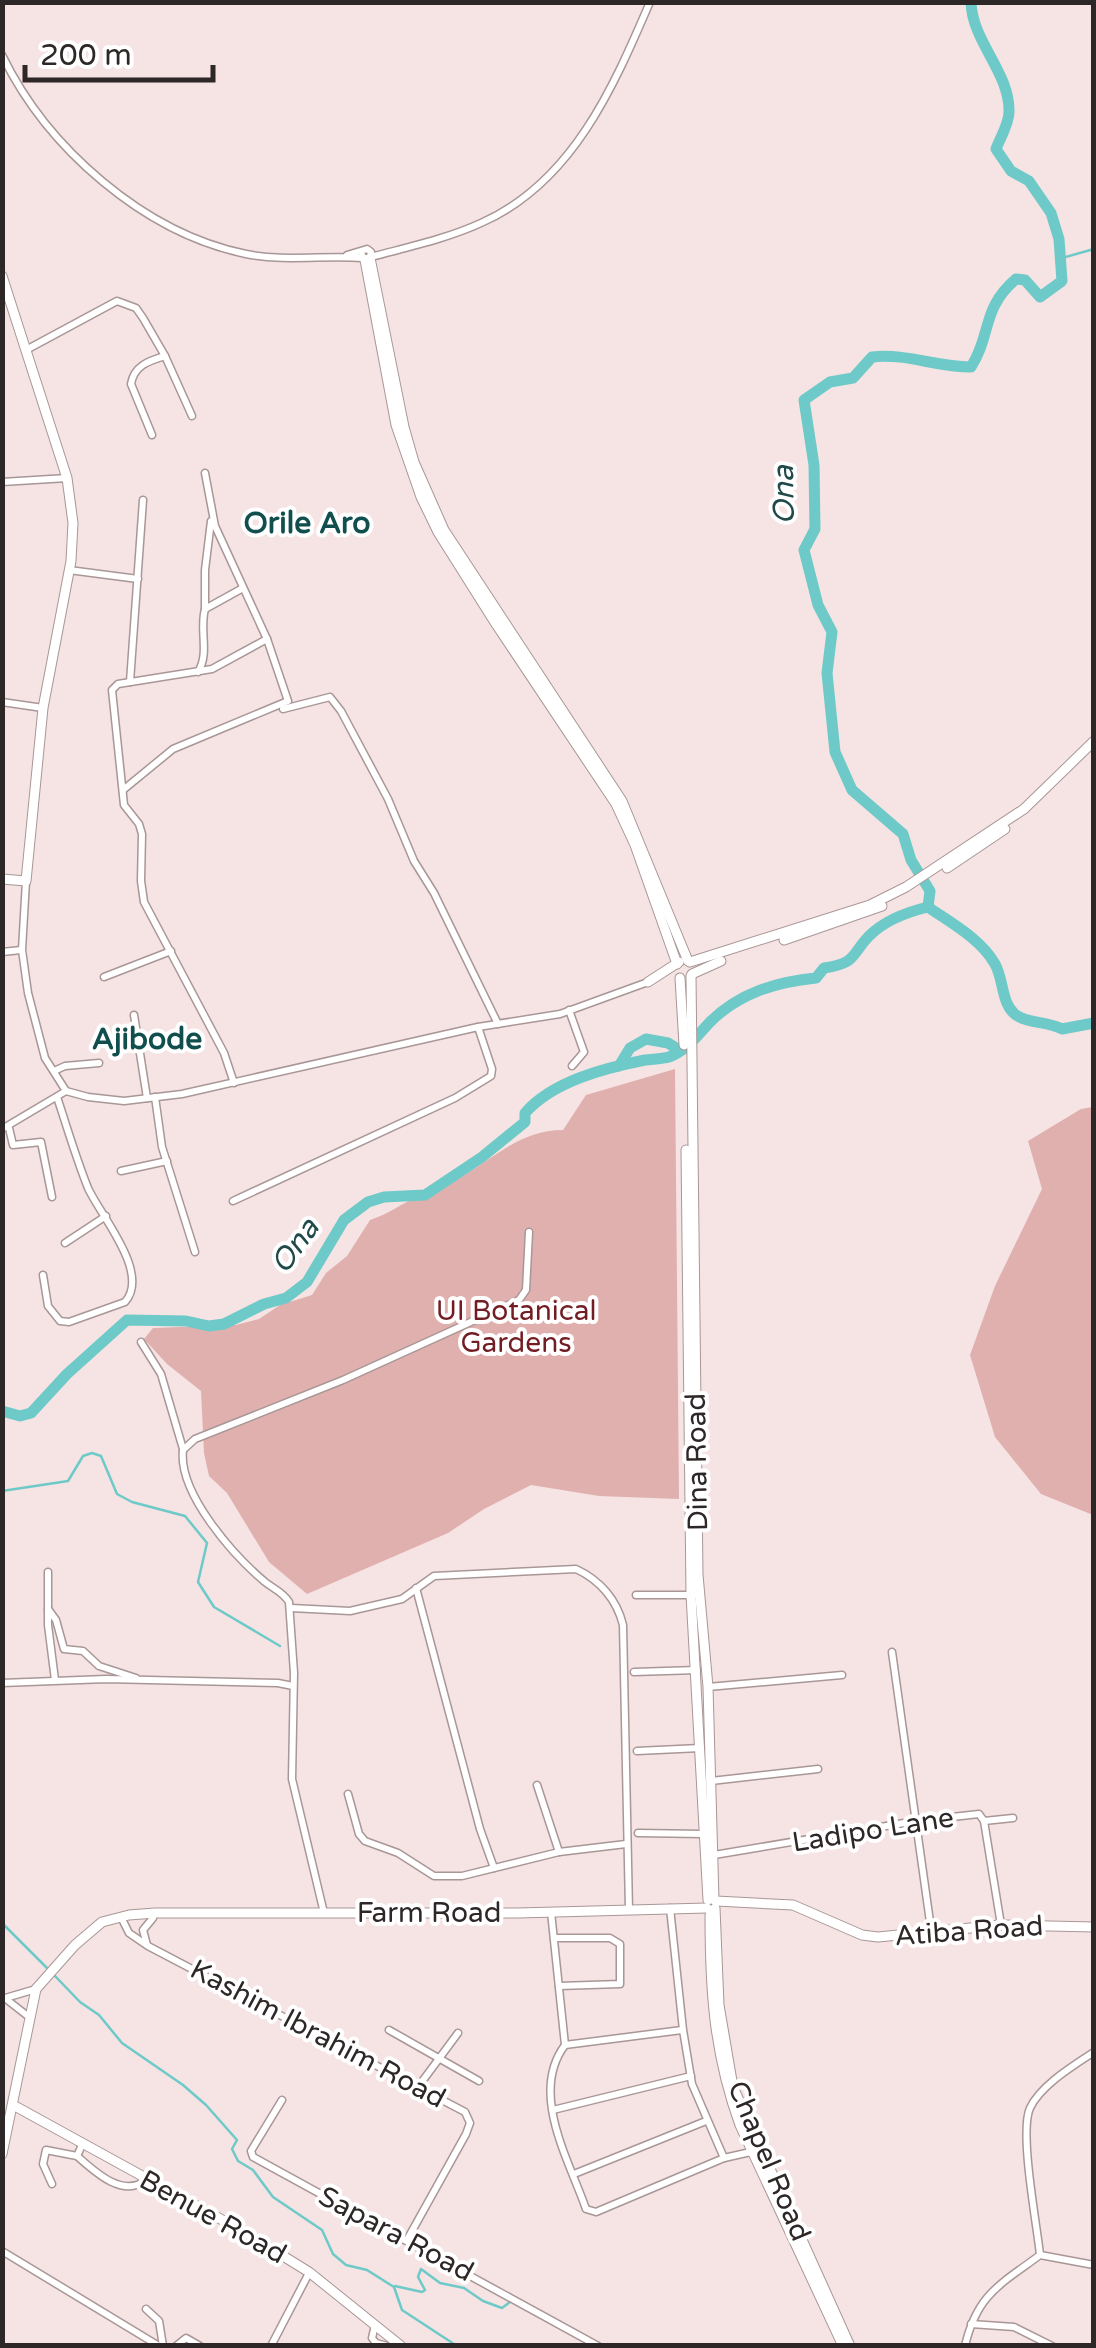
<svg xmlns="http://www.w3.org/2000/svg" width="1096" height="2348" viewBox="0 0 1096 2348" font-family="'Varela Round',sans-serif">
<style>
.green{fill:#dfb0ae}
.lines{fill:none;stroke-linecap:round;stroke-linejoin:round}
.stream{stroke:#6dcac8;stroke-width:2.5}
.river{stroke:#6dcac8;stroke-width:11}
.street-casing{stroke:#a89796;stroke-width:9}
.secondary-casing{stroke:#a89796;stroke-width:11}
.street{stroke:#fff;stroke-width:6}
.secondary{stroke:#fff;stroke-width:9}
.labels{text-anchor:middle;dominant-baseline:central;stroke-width:8;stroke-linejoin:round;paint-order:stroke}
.park-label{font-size:28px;fill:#721c23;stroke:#fff}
.street-label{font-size:28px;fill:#2e2727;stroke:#fff}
.water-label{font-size:30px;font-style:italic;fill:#1f4a49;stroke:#fff}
.neighbourhood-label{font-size:30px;font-weight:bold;fill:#114f4e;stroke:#fff}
</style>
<rect width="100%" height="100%" fill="#f6e3e3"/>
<g class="green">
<path d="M675,1069L679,1499L599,1496L531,1485L484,1509L448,1533L307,1594L269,1562L227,1493L209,1476L204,1453L201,1391L167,1364L144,1339L153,1328L236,1325L259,1319L280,1305L312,1295L326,1273L347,1256L370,1220C391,1213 400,1204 419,1196C435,1189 449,1184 463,1176C496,1156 522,1130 563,1130L586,1095Z"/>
<path d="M1093,1107H1094L1093,1515L1041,1494L995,1437L970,1355L995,1286L1042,1189L1028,1141L1081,1109Z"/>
</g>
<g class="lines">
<g class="stream">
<path d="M1062,258L1094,249"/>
<path d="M2,1491L68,1481L83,1456L92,1453L101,1456L117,1494L132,1502L185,1516L207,1543L198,1582L214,1607L280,1646"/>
<path d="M2,1923L49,1970"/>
<path d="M55,1976L80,2002L99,2015L122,2043L183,2085L206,2105L237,2140L232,2149L238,2161L253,2170L273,2197L322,2230L333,2254L346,2265L367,2270L394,2287L402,2310L457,2346"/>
<path d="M395,2286L422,2292L425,2290L418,2277L421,2269L440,2283L464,2288L483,2301L502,2308L510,2302"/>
</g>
<g class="river">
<path d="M928,907L930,891L911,860L903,834L852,790L835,752L827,673L832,632L818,605L804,550L815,529L814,465L804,400L830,382L853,378L872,357C907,353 935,367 971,367C992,334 981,309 1016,279L1025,280L1040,297L1062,281L1059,239L1051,213L1029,181L1011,171L996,149C1000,138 1009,124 1009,112C1010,72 972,42 971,2"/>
<path d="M928,907C951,923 981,939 995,964C1004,980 1001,1004 1016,1015C1029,1024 1048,1021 1062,1029L1094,1023"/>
<path d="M619,1066L630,1048L646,1039L668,1043L679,1050"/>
<path d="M2,1411L20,1416L31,1413L67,1374L127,1320L186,1321L209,1326L224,1324L264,1304L286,1298L307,1282L344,1220L368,1202L384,1197L425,1195L482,1157L525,1122V1113C553,1081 605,1068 645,1060C653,1059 662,1059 669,1057C687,1050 697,1036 710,1022C739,993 776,982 816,978L824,968C857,963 850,956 869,936C885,920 907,912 928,907"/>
</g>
<defs>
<g id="street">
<path d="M2,55C47,148 144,233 246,254C285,262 324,255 362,258"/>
<path d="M347,255L367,249L371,252V257L363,259L361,251"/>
<path d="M371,257C408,247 446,239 481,223C572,183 613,88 650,2"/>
<path d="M26,350L117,301L136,308L143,318L165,356L192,416"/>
<path d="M152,435L131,384C134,366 148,361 165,356"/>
<path d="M2,482L67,478"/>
<path d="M69,570L138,579"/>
<path d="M205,608V570L211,521"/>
<path d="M198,672C210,653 199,630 205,609L243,588"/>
<path d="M130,682L143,500"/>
<path d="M2,702L43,708"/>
<path d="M283,709L330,697L341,711L388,799L414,861L434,893L498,1024"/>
<path d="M123,790L173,749L288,701L267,639L215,526L205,473"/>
<path d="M26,881L22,950L28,993L45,1058L66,1091L88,1097L124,1101L182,1094L478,1027L560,1014L648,982"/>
<path d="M2,952L21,950"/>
<path d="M104,977L171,951"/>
<path d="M569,1010L584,1052L572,1066"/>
<path d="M134,1015L147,1098"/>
<path d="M54,1071L65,1066L99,1063"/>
<path d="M234,1083L224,1053L144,902L141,881L142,834L139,824L124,805L112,690L118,684L212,669L267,639"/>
<path d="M155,1097L162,1147L195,1252"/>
<path d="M9,1128L13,1145L41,1142L52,1197"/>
<path d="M2,1129L66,1091"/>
<path d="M121,1171L167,1161"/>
<path d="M233,1201L455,1098L491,1076L492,1069L478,1027"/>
<path d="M65,1243L106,1216"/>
<path d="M43,1275L48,1306L60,1321L69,1322L125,1302C151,1273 100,1215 88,1188C76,1158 67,1127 57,1097"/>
<path d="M141,1342L161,1374L183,1449"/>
<path d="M48,1572V1625L55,1680"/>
<path d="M416,1588L480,1829L494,1868"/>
<path d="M636,1595H694"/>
<path d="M291,1608L350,1611L402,1599L434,1576L576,1569C600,1580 617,1600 623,1625L629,1910"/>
<path d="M48,1609L56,1620L64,1649L83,1651L99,1666L136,1678"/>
<path d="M892,1652L931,1929"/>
<path d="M634,1672L697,1670"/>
<path d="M2,1683L106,1679L278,1683L293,1686"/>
<path d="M708,1687L842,1675"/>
<path d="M637,1751L700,1748"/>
<path d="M711,1781L818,1769"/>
<path d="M537,1785L559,1852"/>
<path d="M348,1794L359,1834L365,1841L398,1853L434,1876H462L559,1852L626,1844"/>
<path d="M984,1821L1013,1818"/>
<path d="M638,1833L704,1834"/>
<path d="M714,1855L916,1821L979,1814L984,1821L1001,1925"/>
<path d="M670,1908L683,2030L692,2084L724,2158"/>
<path d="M551,1912L565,2045C529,2093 569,2160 586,2209L596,2212L724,2158L755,2151"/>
<path d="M324,1913L292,1779L294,1673L289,1602C283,1592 274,1589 265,1582C233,1555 178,1493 183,1450L195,1439L343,1380L519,1300L526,1290L529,1232"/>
<path d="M123,1921L129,1933L148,1946L465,2112L470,2123L466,2134L407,2240"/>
<path d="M554,1938H610L620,1944V1984L559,1986"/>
<path d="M147,1945L143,1930L153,1918"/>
<path d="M2,1999L36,1989"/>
<path d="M6,1999L29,2017"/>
<path d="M389,2030L479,2081"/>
<path d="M565,2045L682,2030"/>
<path d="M418,2087L458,2033"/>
<path d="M282,2100L251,2151L253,2157L598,2346"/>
<path d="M553,2110L691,2076"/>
<path d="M83,2143L77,2156C96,2173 123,2198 146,2180"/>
<path d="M574,2174L706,2121"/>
<path d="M52,2184L43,2164L46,2150L77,2156"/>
<path d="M2,2251L159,2346"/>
<path d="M1040,2255C1037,2225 1019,2132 1030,2108C1041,2085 1073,2066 1094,2052"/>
<path d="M146,2309L159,2321L163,2346"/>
<path d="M971,2324L1014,2327L1052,2346"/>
<path d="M375,2325L372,2338L376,2343L387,2346"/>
<path d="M176,2346L186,2338L200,2346"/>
<path d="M271,2346L309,2273"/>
<path d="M965,2346C977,2294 1001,2284 1040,2255L1094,2265"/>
</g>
<g id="secondary">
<path d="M370,258L404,427L414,462L444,530L622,801L688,961"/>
<path d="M365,260L396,425L421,497L438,532L496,624L616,804L635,845L677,964"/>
<path d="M2,276L67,478L73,523L71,561L43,708L26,881L2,879"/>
<path d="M947,868L1005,829"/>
<path d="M784,940L882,906"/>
<path d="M690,962L870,905L906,887L1024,809L1094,741"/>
<path d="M692,974L721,961"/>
<path d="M691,976L698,1575L708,1687L714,1900"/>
<path d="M680,978L684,1045"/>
<path d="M648,982L679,962"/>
<path d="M686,1150L691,1595L708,1900"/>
<path d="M716,1901L793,1905L862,1935L878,1937L1001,1925L1094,1927"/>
<path d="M715,1908L719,2005L733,2087L850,2346"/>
<path d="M710,1915C710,1991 714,2054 740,2125L843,2346"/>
<path d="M13,2105L246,2233L309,2272L401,2346"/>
<path d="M2,2154L36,1989L75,1945L102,1922L129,1915L155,1913H518L707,1908"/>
</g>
</defs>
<use href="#street" class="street-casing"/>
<use href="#secondary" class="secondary-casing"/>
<use href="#street" class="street"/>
<use href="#secondary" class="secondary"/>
</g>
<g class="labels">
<g class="park-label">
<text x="516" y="1311">UI Botanical<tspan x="516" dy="32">Gardens</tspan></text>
</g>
<g class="street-label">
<text transform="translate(697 1462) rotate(-91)">Dina Road</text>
<text transform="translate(873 1830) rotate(-9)">Ladipo Lane</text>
<text x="429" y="1913">Farm Road</text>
<text transform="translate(969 1931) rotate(-4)">Atiba Road</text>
<text transform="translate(318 2034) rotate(28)">Kashim Ibrahim Road</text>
<text transform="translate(769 2161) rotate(67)">Chapel Road</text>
<text transform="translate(213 2217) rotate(29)">Benue Road</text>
<text transform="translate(396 2234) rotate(28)">Sapara Road</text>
</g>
<g class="water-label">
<text transform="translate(784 495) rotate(-91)">Ona</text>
<text transform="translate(295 1246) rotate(-54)">Ona</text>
</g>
<g class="neighbourhood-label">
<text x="307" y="523">Orile Aro</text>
<text x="147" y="1039">Ajibode</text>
</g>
</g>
<rect width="1096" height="2348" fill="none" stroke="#2e2727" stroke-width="10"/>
<path d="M25 65v15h188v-15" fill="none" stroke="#2e2727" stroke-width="5"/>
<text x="40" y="65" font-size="30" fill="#2e2727" stroke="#ffffff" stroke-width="8" paint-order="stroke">200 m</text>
</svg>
